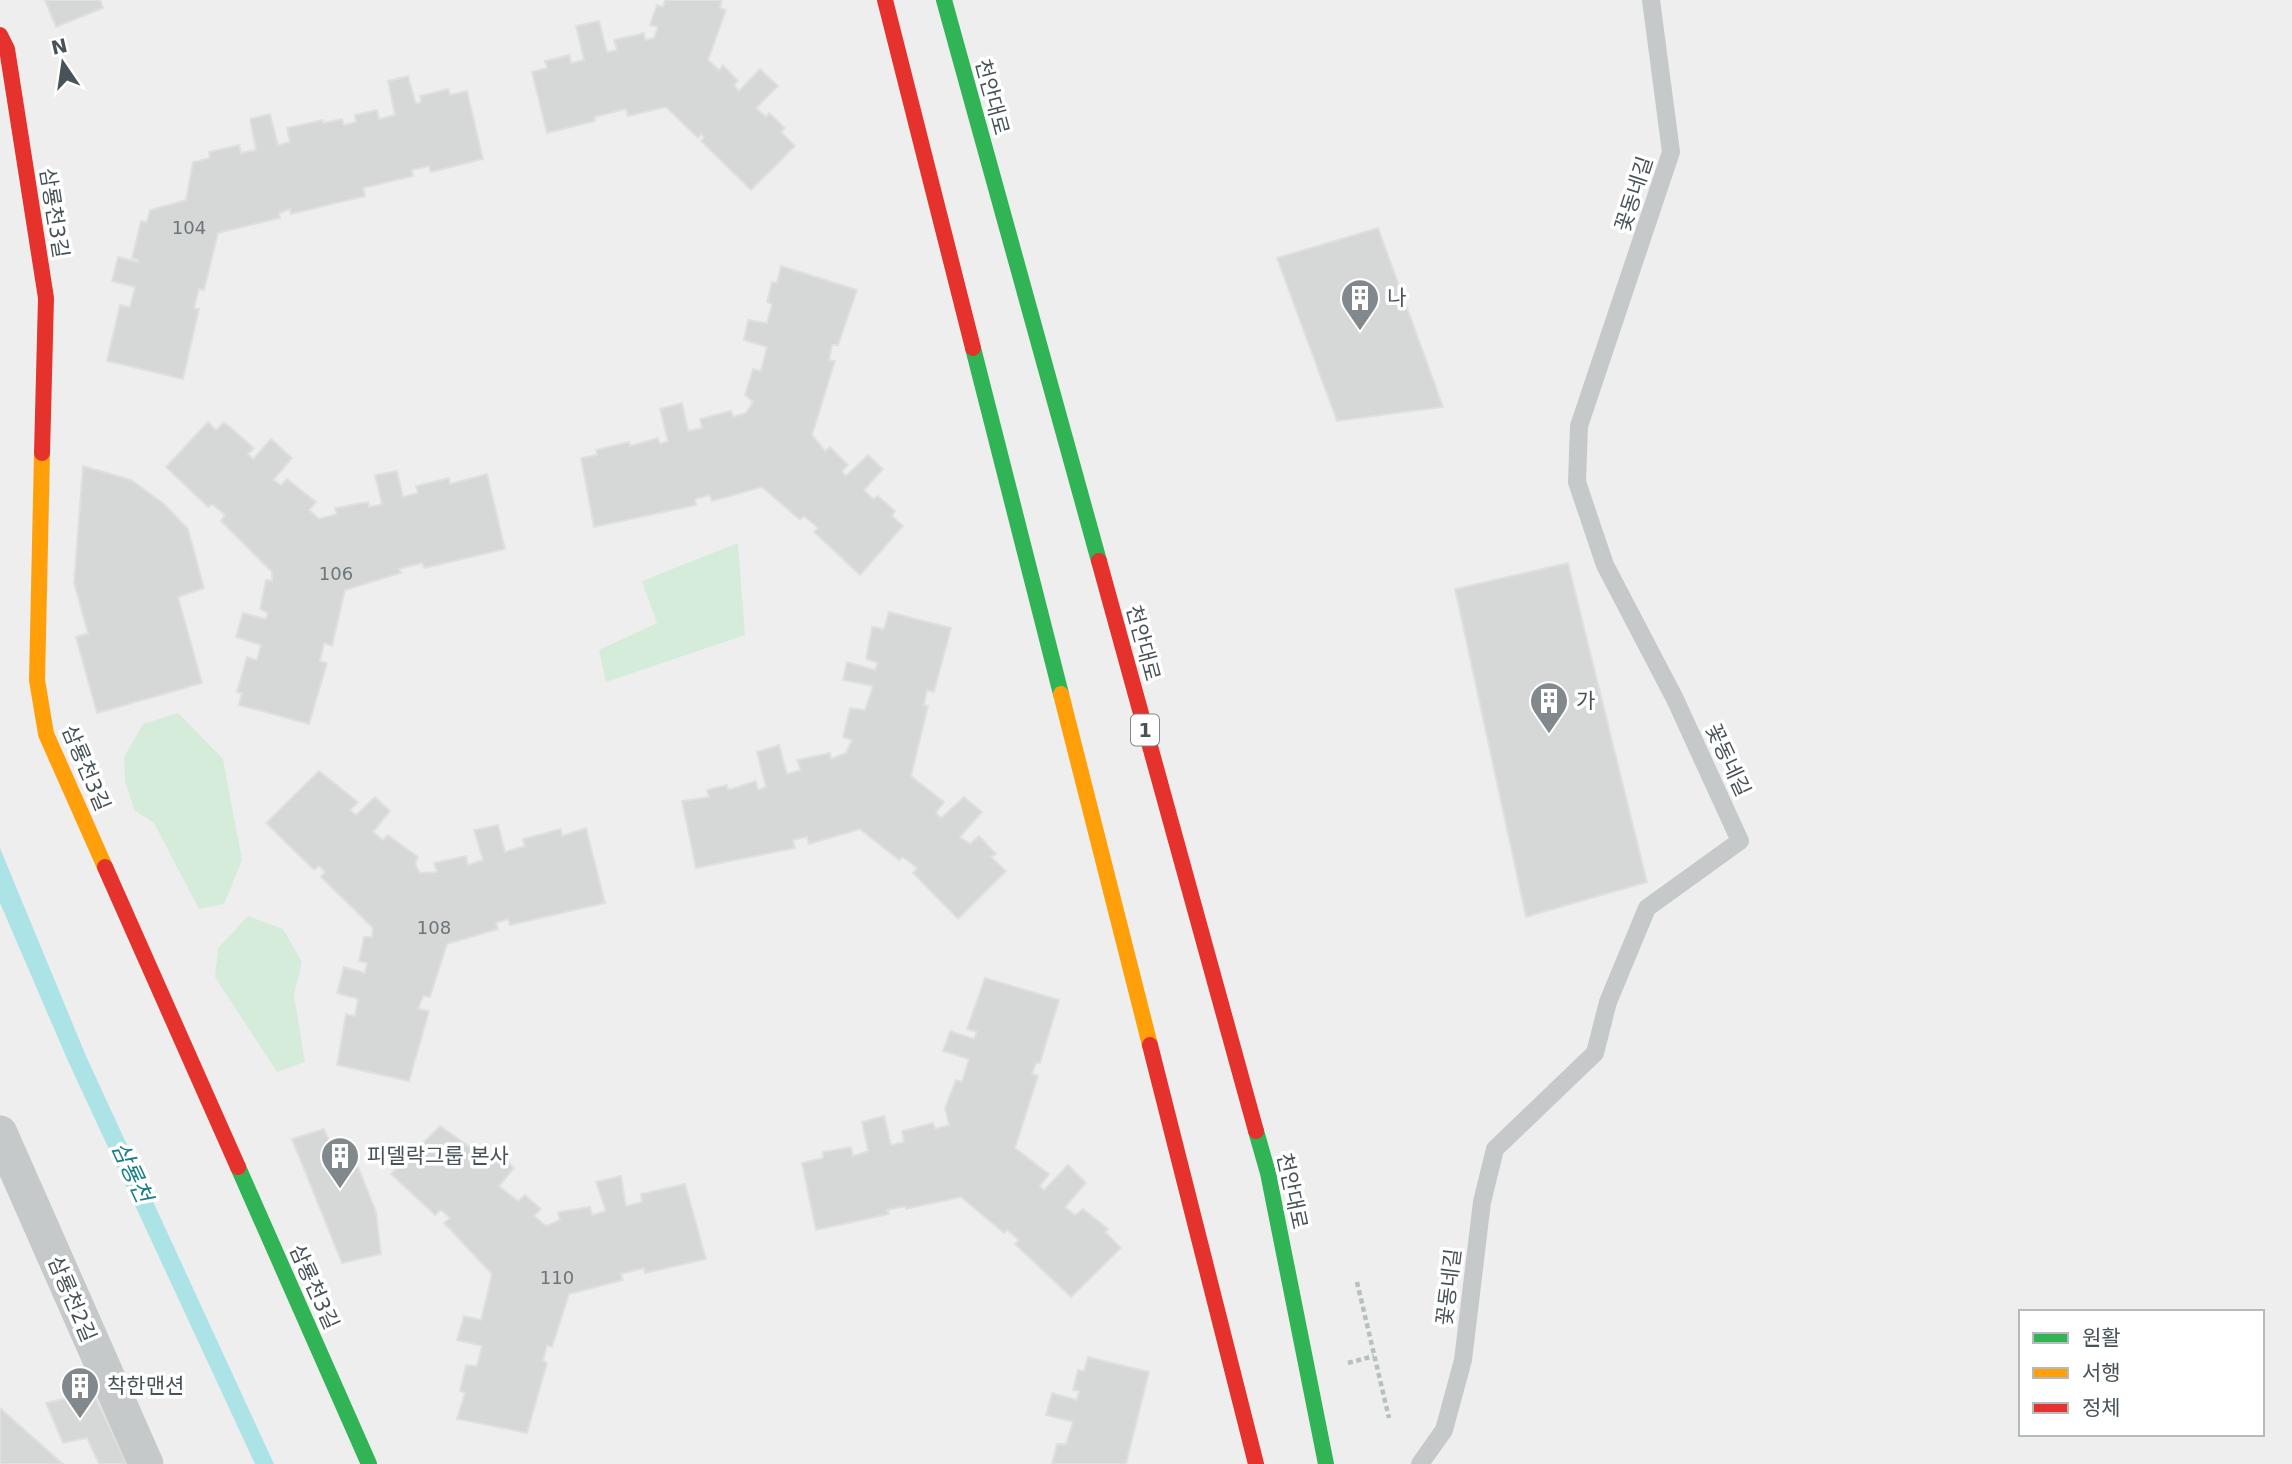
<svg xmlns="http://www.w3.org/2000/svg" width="2292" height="1464" viewBox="0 0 2292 1464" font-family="'DejaVu Sans','Noto Sans KR',sans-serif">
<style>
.green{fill:#d5ecda}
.water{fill:#ace3e7}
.building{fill:#d6d7d7;stroke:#e0e0e1;stroke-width:2}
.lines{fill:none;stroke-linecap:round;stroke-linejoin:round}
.path{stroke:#b6c1bc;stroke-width:4.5;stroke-dasharray:5 3.5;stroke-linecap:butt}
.lane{stroke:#c6c9ca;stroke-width:18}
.street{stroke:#c6c9ca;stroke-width:35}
.fast{stroke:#30b455;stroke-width:16}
.slow{stroke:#ff9f0a;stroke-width:16}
.jam{stroke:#e5322d;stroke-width:16}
.labels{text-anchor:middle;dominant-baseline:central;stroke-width:7;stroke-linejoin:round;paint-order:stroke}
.number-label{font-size:18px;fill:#6c7579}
.shield{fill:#fff;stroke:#7e878b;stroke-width:2}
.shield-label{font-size:19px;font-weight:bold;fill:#475359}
.street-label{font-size:21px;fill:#475359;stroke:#fff}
.poi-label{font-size:21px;fill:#475359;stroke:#fff;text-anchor:start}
.water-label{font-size:23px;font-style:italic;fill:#167f87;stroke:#fff}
</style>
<rect width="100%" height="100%" fill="#efeeee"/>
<g class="green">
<path d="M738,543L745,635L606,682L599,650L657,623L642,581Z"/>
<path d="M178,713L223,759L242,860L224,904L199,909L154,823L135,811L125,782L124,757L143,724Z"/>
<path d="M248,916L283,929L302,962L294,995L305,1062L277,1072L215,977L218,948Z"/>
</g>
<path class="water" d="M0,848L86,1056L274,1464H255L68,1061L0,903Z"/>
<g class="building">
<path d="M45,0H100L103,8L56,27Z"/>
<path d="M665,0H722L720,8L726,10L708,60L719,70L723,65L738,81L734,85L739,91L760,69L778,86L756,108L766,117L769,113L785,128L781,132L795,146L751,190L701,141L704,137L701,134L698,138L666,107L628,116L626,109L594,117L595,121L547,133L532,72L547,68L545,61L569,55L571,63L584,60L576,26L599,21L607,52L617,50L614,40L644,33L645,40L654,38L658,27L650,25L657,5L663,7Z"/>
<path d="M408,76L416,104L421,102L420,96L448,89L450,95L467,91L483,159L431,172L429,166L412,170L413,176L363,188L365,196L291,214L290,209L279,213L280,218L218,233L204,290L199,289L194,308L199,309L183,379L107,361L120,305L130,307L135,287L112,281L118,257L138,262V260L132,258L141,221L147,222L150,210L186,200L193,162L210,158L209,152L239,145L241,153L256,150L250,119L270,114L278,145L290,142L287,128L323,120V123L342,119L344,125L356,122L355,115L377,110L379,119L395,115L388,81Z"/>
<path d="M1378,228L1443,407L1337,421L1277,258Z"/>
<path d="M781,266L857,290L838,345H832L829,360L835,361L812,435L825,451L830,447L848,465L842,471L846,476L868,455L883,469L864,490L873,499L878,496L895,511L892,516L903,526L860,575L814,532L818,528L804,516L800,520L762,487L712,501L710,495L695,499L696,505L594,527L581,458L597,455L596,450L629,442L630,446L658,438L660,444L668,441L660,409L682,403L688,431L702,428L700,419L731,411L733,417L746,413L753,402L745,395L753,369L761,371L767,347L744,340L748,320L767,323L772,304L767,302L772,282L777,283Z"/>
<path d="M208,422L216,430L224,422L254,448L248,454L253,459L271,439L292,458L273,480L281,485L287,479L316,502L309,510L319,519L337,514L335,508L368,502L369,507L382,504L375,475L397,471L403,497L418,493L416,486L449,478L450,484L487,474L505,549L424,568L422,563L399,569L401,573L345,590L332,646L324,643L320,661L327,663L309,724L239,705L242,693L237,692L247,657L257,660L261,645L236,637L243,613L266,619L268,613L260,609L266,580L272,581V572L221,521L225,515L212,504L208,507L166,467Z"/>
<path d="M83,466L131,480L164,504L188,529L204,588L178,597L202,683L97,713L76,637L88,633L74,583Z"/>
<path d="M1568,563L1647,882L1526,917L1455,589Z"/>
<path d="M889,612L951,628L934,692L927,690L924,705L928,706L911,776L944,802L936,813L941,818L964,797L982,812L960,837L970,844L979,836L996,854L991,857L1006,871L958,919L913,873L917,868L903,857L899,860L860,829L809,844L807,837L793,840L795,848L696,868L682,801L709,797L707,790L727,785L728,790L756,781L758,790L766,787L757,752L779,745L787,774L801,770L797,760L830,753L831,759L846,753L852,740L843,737L850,708L865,710L873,686L843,680L847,662L875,670L878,663L866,659L872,627L884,629Z"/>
<path d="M319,771L358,802L350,810L356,815L375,797L390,811L373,832L383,840L388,835L418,857L415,864L420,873L437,872L434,863L466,856L468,865L483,860L474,830L498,825L505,852L525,846L523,839L561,829L562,836L586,828L605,903L510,925L508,919L496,923L498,929L447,944L430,997L423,996L418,1009L429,1011L409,1081L337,1065L346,1014L355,1016L358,999L337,993L344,967L365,973L367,963L359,961L364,937H372L373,928L321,877L325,872L319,866L314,870L266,823Z"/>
<path d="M985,978L1059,1000L1040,1063H1036L1032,1074L1038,1076L1015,1148L1049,1174L1040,1186L1044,1190L1068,1165L1086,1183L1065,1207L1075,1215L1083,1209L1108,1229L1105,1232L1121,1248L1071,1297L1015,1244L1019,1240L1007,1230L1004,1233L961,1197L906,1209V1206L887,1210L889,1214L816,1230L802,1163L823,1158V1152L851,1147L853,1156L868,1151L862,1122L884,1116L891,1145L904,1142L902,1131L933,1123L935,1129L949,1125L945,1108L956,1080L962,1082L969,1059L943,1051L950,1031L974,1039L977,1032L967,1029Z"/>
<path d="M440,1126L476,1151L469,1161L477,1167L495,1149L514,1168L499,1186L518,1201L525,1195L541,1209L534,1216L546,1226L560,1220L558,1212L590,1207L592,1215L606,1211L596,1182L621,1176L626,1206L642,1202L641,1194L685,1184L706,1259L645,1273L644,1268L621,1274L623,1280L569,1294L552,1347L547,1345L543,1361L547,1363L527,1433L457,1419L465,1393L460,1391L466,1365L477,1366L482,1346L457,1340L464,1316L481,1320L492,1274L444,1223L450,1218L441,1210L435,1215L391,1174Z"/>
<path d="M324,1129L340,1167L356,1162L376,1212L381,1254L342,1263L292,1139Z"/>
<path d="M1088,1357L1149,1372L1126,1464H1052L1057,1444H1066L1073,1422L1046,1415L1052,1393L1077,1400L1079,1391L1073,1390L1078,1370L1084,1371Z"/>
<path d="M93,1392L127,1464H99L87,1438L63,1443L46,1403Z"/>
<path d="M0,1408L63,1464H0Z"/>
</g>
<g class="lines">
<g class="path">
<path d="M1357,1282L1389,1418"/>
<path d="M1348,1363L1374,1356"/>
</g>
<path class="lane" d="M1420,1464L1444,1430L1463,1360L1482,1202L1495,1149L1595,1053L1608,1002L1647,908L1740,841L1675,699L1605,565L1577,482L1579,426L1671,152L1651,0"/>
<path class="street" d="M0,1133L146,1464"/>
<g class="fast">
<path d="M944,0L1099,561"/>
<path d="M973,348L1061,694"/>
<path d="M1256,1131L1268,1173L1326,1464"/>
<path d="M238,1167L369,1464"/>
</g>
<g class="slow">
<path d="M42,453L37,680L46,734L105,867"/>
<path d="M1061,694L1150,1045"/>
</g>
<g class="jam">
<path d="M885,0L973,348"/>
<path d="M0,35L7,49L46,298L42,453"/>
<path d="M1099,561L1256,1131"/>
<path d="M105,867L238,1167"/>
<path d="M1150,1045L1256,1464"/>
</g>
</g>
<defs>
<symbol id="building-pin" viewBox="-11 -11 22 30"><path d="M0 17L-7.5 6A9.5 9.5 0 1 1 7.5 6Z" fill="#82898d" stroke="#fff"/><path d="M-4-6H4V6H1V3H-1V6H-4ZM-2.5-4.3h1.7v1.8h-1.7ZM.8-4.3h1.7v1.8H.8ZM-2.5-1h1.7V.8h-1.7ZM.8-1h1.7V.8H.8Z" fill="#fff"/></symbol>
</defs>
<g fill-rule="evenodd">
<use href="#building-pin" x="1338" y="276" width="44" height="60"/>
<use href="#building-pin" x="1527" y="679" width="44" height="60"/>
<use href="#building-pin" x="318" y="1134" width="44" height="60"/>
<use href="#building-pin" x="58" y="1364" width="44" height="60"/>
</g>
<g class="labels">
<g class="number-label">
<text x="189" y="227">104</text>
<text x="336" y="573">106</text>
<text x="434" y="927">108</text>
<text x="557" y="1277">110</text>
</g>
<rect class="shield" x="1131" y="714.5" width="28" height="31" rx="5"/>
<g class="shield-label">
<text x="1145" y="730">1</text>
</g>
<g class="street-label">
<text transform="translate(992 97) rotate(75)">천안대로</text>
<text transform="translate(1634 194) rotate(-72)">꽃동네길</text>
<text transform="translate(54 213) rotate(81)">삼룡천3길</text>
<text transform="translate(1143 643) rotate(75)">천안대로</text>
<text transform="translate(1728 760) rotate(65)">꽃동네길</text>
<text transform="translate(86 768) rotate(67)">삼룡천3길</text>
<text transform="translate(1292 1191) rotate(78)">천안대로</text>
<text transform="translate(314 1287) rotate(66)">삼룡천3길</text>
<text transform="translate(1449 1287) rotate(-83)">꽃동네길</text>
<text transform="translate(72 1299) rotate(67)">삼룡천2길</text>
</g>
<g class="poi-label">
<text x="1387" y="298">나</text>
<text x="1576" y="701">가</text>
<text x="367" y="1156">피델락그룹 본사</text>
<text x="107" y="1386">착한맨션</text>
</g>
<g class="water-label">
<text transform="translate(132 1172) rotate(65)">삼룡천</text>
</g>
</g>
<rect x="2019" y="1310" width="245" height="126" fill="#ffffff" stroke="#b5babd" stroke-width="2"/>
<rect x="2033" y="1333" width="35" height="10" fill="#30b455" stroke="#b5babd" stroke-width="2"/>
<text x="2082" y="1345" font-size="21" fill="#475359">원활</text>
<rect x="2033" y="1368" width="35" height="10" fill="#ff9f0a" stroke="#b5babd" stroke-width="2"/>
<text x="2082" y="1380" font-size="21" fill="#475359">서행</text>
<rect x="2033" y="1403" width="35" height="10" fill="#e5322d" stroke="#b5babd" stroke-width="2"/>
<text x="2082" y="1415" font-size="21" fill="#475359">정체</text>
<g transform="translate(63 63) rotate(347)" stroke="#ffffff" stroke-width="5" paint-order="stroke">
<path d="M0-5L12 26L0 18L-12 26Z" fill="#475359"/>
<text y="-10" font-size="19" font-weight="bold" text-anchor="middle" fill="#475359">N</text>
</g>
</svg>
